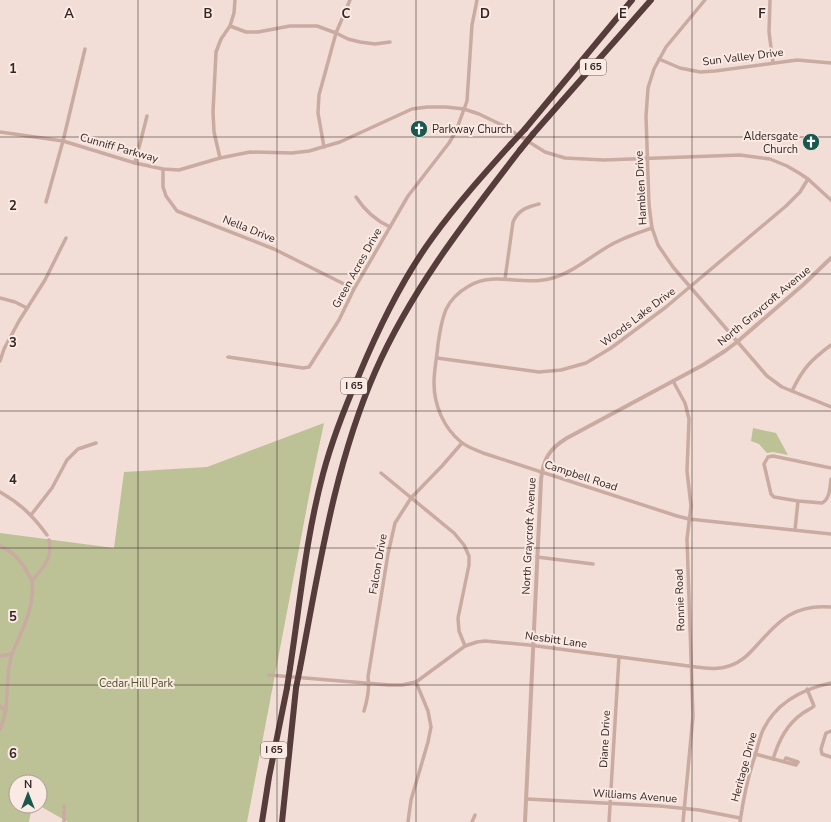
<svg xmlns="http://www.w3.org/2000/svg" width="831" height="822" viewBox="0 0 831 822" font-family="'Nunito Sans',sans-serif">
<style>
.green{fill:#bdc196}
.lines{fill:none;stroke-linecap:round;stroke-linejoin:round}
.minor{stroke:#caaba2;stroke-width:3.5}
.tertiary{stroke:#caaba2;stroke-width:4}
.motorway{stroke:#563d3b;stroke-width:6}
.motorway-bridge{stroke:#563d3b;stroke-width:6}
.grid{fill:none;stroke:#342625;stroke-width:1;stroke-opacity:0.55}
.labels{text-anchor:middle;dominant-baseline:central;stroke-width:4;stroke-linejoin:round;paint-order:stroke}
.shield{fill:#faeae3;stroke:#6f615e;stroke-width:1}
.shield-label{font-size:10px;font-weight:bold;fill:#342625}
.street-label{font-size:11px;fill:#342625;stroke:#faeae3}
.poi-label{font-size:11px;fill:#342625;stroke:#faeae3;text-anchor:start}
.park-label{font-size:11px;fill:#4e5428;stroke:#faeae3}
.grid-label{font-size:13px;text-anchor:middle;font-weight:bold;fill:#342625;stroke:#faeae3;stroke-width:4;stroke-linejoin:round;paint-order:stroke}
</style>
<rect width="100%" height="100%" fill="#f2ded6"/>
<g class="green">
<path d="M324,423L313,475L247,822H68L40,806V782H16V806H32L29,822H0V533L114,548L124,472L207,467Z"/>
<path d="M753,428L776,433L788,455L773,452L767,453L759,444L751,441Z"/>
</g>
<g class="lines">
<g class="minor">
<path d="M705,0L666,47L654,69L648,88L646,116L649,205L652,228L658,245L673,267L767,376L782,387L831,407"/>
<path d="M770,0L769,32L773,63"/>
<path d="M230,26L246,32H258L290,26H317L336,33L348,39L360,42L375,44L390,42"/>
<path d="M659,59L680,68L700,72L715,71L797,60L831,63"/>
<path d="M0,132L63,141L135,163L163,169L179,170L220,158L250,152L292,153L309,151L340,142L412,109L427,107H446L464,109L479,114L502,125L545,152L565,158L604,160L740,155L770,159L787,166L799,173L808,179L831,200"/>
<path d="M324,147L318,113L319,95L336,33L350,0"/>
<path d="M220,158L214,132L213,112L216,52L221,39L230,26L234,13L235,0"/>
<path d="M135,163L147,116"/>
<path d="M163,169V187L166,196L177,211L274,249L354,289"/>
<path d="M356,197C365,211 375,220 390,227"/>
<path d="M46,202L63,141L85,49"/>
<path d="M652,228C635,234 619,239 604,249C586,260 570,274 549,279C522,286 494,271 469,286C444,300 442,318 438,344C437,357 434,370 434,383C434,406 444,428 461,442C467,447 476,450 483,453L677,516L689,519L831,534"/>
<path d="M505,279L513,222C518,210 527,207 539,204"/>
<path d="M0,298L15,302L27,308"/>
<path d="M228,357L303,368L309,367L339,320L354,289L408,196L449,143L456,131L467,101L472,25L477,0"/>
<path d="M437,358L539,372L561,370L586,363L611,348L666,307L786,206L800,192L808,179"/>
<path d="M0,361L4,349L19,321L45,280L66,238"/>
<path d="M673,381L685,403L689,419L687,471L691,506L687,539L693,716L683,822"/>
<path d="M792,391C803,368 811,360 831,345"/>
<path d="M831,468L773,456L768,457L764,464L771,494L774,497L798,501L822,503C830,499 830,487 831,479"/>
<path d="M381,473L454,533L464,545L469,556V565L458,618L459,631L465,646"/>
<path d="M0,492C21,504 33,516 47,535"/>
<path d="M31,515L52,488L67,460L78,449L96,443"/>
<path d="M795,530L798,501"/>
<path d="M0,546C16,552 25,566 32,581"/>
<path d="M537,557L593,564"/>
<path d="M0,656L12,654C22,630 35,607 32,581C43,567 53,559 49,540"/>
<path d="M269,675L389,685H402L416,682L465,646L477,642L485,641L529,645L696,667C707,668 718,670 729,666C742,662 750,653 758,644C781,619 795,604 831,607"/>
<path d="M0,706L6,711"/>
<path d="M364,711C367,701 370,689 368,677L388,554L395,523L411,498L442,466L462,443"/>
<path d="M0,729C11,705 4,678 12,654"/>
<path d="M831,731L826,733L821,749L822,754L831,757"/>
<path d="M755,754L796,765L798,762L786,758L784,762"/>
<path d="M773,759C779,740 787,724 803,713C807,710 811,709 814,706L807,689"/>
<path d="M527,799L660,806L699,810L740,818"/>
<path d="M64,806V822"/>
<path d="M408,822L411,800L428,742L431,727L428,711L416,682"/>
<path d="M472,822L475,815"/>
<path d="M609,822L619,657"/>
<path d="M740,822C743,801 747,780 754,759C757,750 759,739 763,730C776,703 803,689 831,683"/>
</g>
<path class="tertiary" d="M525,822L541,480C543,459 549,449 567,438L703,365L725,351L737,342L804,284L831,258"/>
<g class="motorway">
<path d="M525,129L632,0"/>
<path d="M533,134L651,0"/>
<path d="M290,668C300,603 306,537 323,474C332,440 345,407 359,375C379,327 402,279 433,237C457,204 484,174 511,144"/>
<path d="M300,668C319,569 334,466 375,372C411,290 466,220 520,150"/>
<path d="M262,822L269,777L287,688"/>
<path d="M282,822L296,688"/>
</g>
<g class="motorway-bridge">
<path d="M511,144L525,129"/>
<path d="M520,150L533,134"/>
<path d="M287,688L290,668"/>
<path d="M296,688L300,668"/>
</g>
</g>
<path class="grid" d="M138,0V822M277,0V822M416,0V822M554,0V822M692,0V822M0,137H831M0,274H831M0,411H831M0,548H831M0,685H831"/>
<defs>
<symbol id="church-disc" viewBox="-11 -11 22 22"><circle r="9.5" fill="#19584d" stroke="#faeae3"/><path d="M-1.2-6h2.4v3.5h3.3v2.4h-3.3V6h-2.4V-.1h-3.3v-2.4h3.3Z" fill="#fff"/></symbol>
</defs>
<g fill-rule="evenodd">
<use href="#church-disc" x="409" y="119" width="20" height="20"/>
<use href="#church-disc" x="801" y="132" width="20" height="20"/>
</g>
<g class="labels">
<g class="shield">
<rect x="580" y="59" width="26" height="16" rx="3"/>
<rect x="341" y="378" width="26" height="16" rx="3"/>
<rect x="261" y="742" width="26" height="16" rx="3"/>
</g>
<g class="shield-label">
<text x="593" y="67">I 65</text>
<text x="354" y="386">I 65</text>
<text x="274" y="750">I 65</text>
</g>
<g class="street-label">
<text transform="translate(743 57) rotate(-7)">Sun Valley Drive</text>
<text transform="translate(119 148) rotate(16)">Cunniff Parkway</text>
<text transform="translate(641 188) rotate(-93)">Hamblen Drive</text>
<text transform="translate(249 229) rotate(22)">Nella Drive</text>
<text transform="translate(357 268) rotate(-61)">Green Acres Drive</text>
<text transform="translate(764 306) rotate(-40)">North Graycroft Avenue</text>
<text transform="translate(638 317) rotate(-37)">Woods Lake Drive</text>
<text transform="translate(581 476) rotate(18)">Campbell Road</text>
<text transform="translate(529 536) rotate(-87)">North Graycroft Avenue</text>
<text transform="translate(378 564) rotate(-80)">Falcon Drive</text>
<text transform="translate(680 600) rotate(-92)">Ronnie Road</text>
<text transform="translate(556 640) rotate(8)">Nesbitt Lane</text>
<text transform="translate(605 739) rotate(-87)">Diane Drive</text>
<text transform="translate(744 767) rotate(-75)">Heritage Drive</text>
<text transform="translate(635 796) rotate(4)">Williams Avenue</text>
</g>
<g class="poi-label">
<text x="432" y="129">Parkway Church</text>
<text x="798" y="136" text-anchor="end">Aldersgate<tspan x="798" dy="13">Church</tspan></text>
</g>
<g class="park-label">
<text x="136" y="683">Cedar Hill Park</text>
</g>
</g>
<g class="grid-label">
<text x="69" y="18">A</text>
<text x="208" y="18">B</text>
<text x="346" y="18">C</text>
<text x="485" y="18">D</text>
<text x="623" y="18">E</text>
<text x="762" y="18">F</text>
<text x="13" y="73">1</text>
<text x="13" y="210">2</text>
<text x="13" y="347">3</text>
<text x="13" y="484">4</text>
<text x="13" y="621">5</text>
<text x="13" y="758">6</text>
</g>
<g transform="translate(28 794)"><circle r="19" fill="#faeae3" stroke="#ab9c97"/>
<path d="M0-3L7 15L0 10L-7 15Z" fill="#19584d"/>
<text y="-6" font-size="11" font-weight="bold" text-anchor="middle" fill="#342625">N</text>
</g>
</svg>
